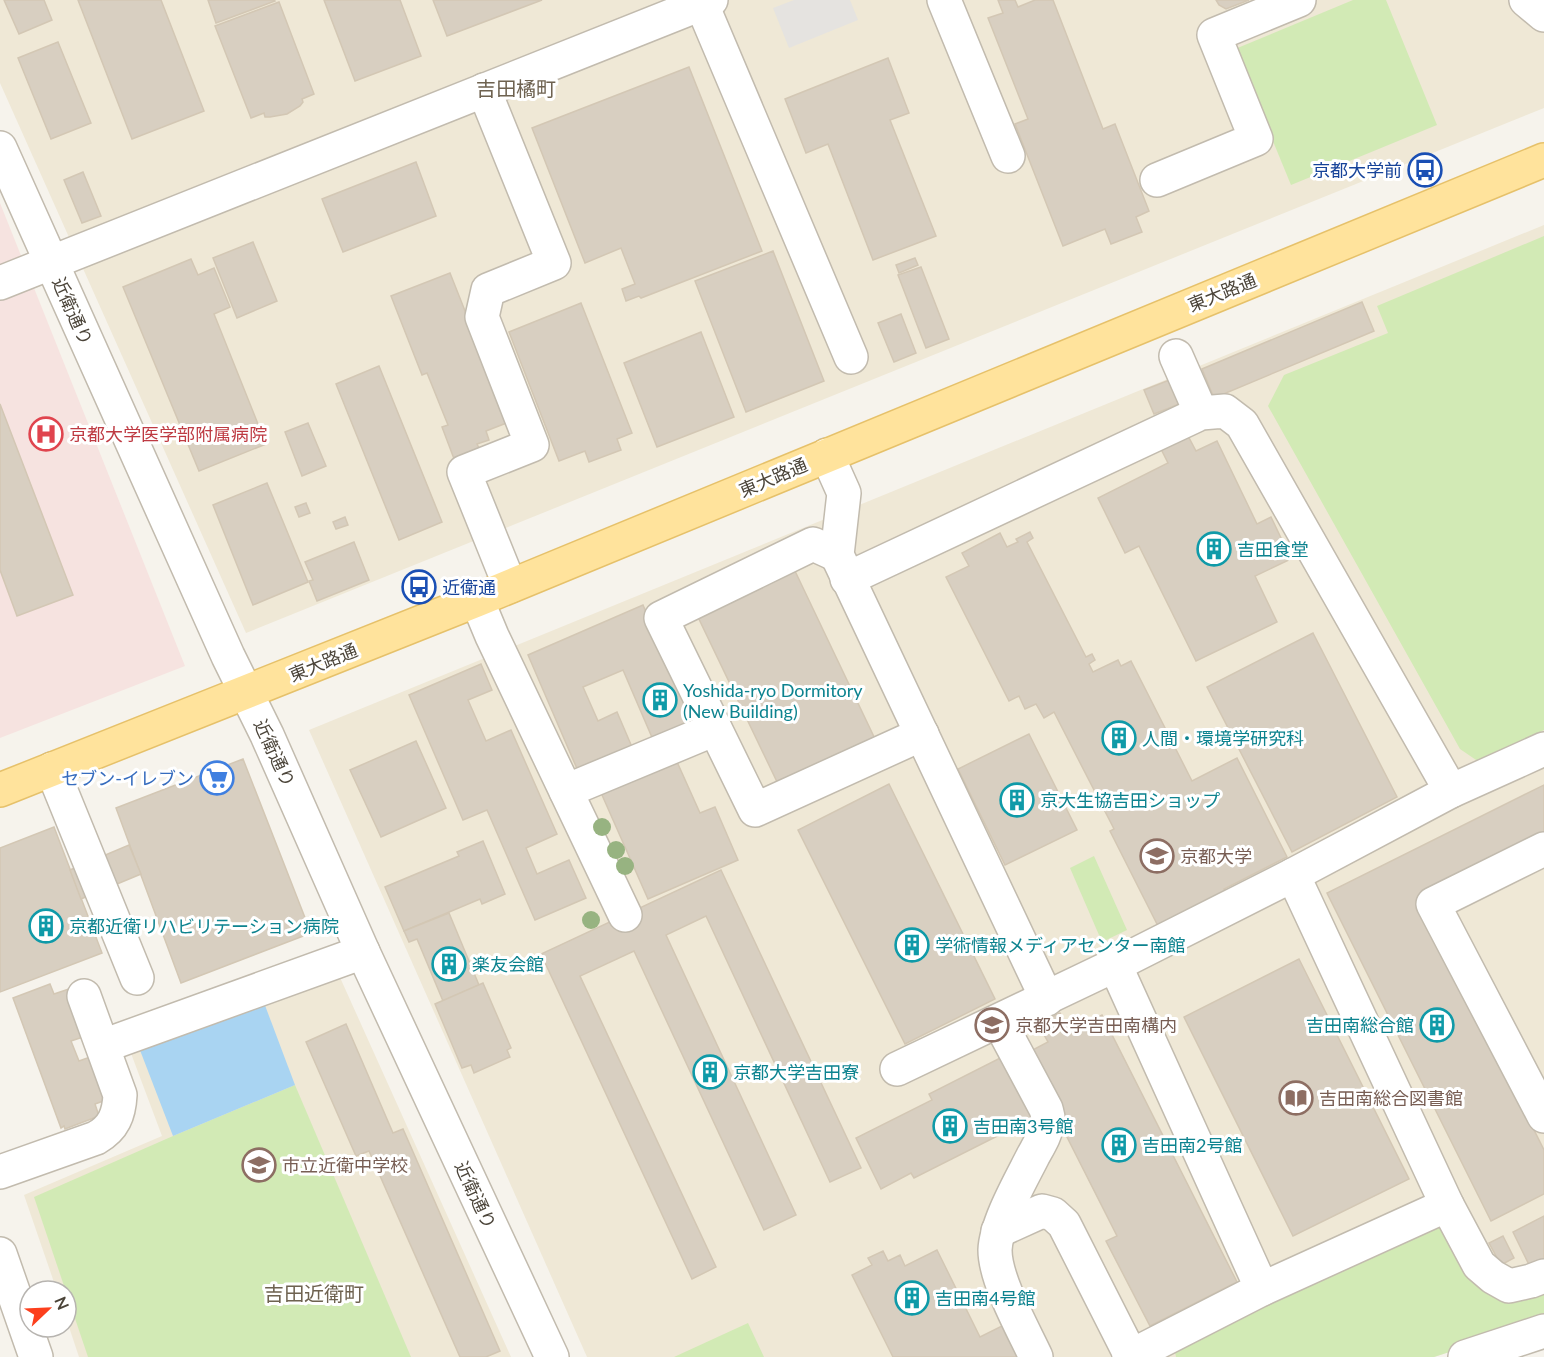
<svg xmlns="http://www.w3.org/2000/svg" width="1544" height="1357" viewBox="0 0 1544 1357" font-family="Lato,'Noto Sans JP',sans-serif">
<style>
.education{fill:#efe8d6}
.medical{fill:#f6e3e0}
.green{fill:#d2eab5}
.parking{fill:#e5e3e0}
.water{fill:#a9d4f2}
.building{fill:#d8cfc1;stroke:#d3c7b4;stroke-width:1.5}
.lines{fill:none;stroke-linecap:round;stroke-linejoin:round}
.minor-casing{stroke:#c2bbae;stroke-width:36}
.major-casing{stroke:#e6c16a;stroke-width:36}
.minor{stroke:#fff;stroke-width:33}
.major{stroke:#ffe39c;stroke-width:33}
.tree{fill:#97b381}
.labels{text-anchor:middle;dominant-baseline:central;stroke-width:6;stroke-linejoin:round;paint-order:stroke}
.transit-label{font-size:18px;fill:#164399;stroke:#fff;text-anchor:end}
.street-label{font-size:18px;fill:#4b4439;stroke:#fff}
.health-label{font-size:18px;fill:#be3a42;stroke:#fff;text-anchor:start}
.culture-label{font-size:18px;fill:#0d838f;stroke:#fff;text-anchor:start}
.shop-label{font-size:18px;fill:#366cbe;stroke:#fff;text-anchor:end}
.education-label{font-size:18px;fill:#785e54;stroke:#fff;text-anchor:start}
.neighbourhood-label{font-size:20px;fill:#6e6250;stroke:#fff}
</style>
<rect width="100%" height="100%" fill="#f6f3ec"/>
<g class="education">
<path d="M0,0H1508L1544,31V108L246,633L0,83Z"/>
<path d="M1544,225V1321L1434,1357H587L309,730Z"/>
<path d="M338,973L511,1357H79L66,1318V1291H57L24,1195L162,1136L129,1048Z"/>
</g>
<path class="medical" d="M0,203L185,666L0,738Z"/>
<g class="green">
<path d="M1353,0H1386L1437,125L1291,185L1235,49Z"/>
<path d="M1544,236V730L1479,762L1460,749L1268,406L1284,375L1388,333L1377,306Z"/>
<path d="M1094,856L1127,930L1102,942L1070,868Z"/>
<path d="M295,1085L411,1357H88L34,1197L173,1136Z"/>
<path d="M1447,1215L1471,1264L1544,1283V1321L1434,1357H1176L1174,1347Z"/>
<path d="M748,1323L764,1357H674Z"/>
</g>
<path class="parking" d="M794,0H850L858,20L789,48L773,8Z"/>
<path class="water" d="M263,1000L295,1085L173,1136L138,1045Z"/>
<g class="building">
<path d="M4,0H44L52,20L19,34Z"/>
<path d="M78,0H161L204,111L132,139Z"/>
<path d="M208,0H274L275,1L216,23Z"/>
<path d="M324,0H400L421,56L355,81Z"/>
<path d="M433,0H542L447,36Z"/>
<path d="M998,0H1015L1018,7L1035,0H1053L1103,129L1115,124L1149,211L1136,217L1142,232L1111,244L1105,229L1063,246L1015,124L1028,119L988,18L1003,13Z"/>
<path d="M1216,0H1249L1226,9L1219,5Z"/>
<path d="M279,2L314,94L302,99L303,102L300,106L287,114L270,117H265L264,113L251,118L215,26Z"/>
<path d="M58,42L91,123L51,139L18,58Z"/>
<path d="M888,58L909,113L890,120L936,236L873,260L828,144L806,153L785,99Z"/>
<path d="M689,67L762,251L641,298L639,296L626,301L622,289L635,284L621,248L585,263L532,128Z"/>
<path d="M416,162L436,216L343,252L322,199Z"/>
<path d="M83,172L101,216L82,223L64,180Z"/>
<path d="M253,242L277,301L237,318L213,258Z"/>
<path d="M773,251L824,381L746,412L695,281Z"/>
<path d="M915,258L918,265L899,273L896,265Z"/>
<path d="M191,259L198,275L214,268L230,307L214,314L266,444L199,471L123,287Z"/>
<path d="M921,267L949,339L926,348L898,275Z"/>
<path d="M450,273L509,422L486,431L489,440L477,444L482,454L456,464L442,427L448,425L427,373L422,375L391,296Z"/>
<path d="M1362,302L1374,331L1214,398L1202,369Z"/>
<path d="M581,303L632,433L617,439L621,450L589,462L585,451L559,461L509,332Z"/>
<path d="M901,314L916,353L894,362L878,323Z"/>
<path d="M701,332L734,417L657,447L624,363Z"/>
<path d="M379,366L442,522L399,540L336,384Z"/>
<path d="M1177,377L1187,401L1154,414L1144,390Z"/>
<path d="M0,404L73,595L17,616L0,570Z"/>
<path d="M308,423L326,466L302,476L285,432Z"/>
<path d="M1186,432L1196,451L1217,441L1257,524L1271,517L1291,559L1255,576L1277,622L1196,661L1139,546L1125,553L1098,498L1168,463L1159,445Z"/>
<path d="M267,483L308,582L253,605L213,505Z"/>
<path d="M306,503L310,513L299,517L295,507Z"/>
<path d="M345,517L348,525L336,529L333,522Z"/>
<path d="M1030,532L1033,538L1027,542L1086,657L1092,654L1095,660L1089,664L1093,672L1118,660L1121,666L1131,661L1192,781L1237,758L1287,857L1224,889L1225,891L1158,926L1110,831L1114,829L1054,712L1044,718L1036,704L1025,709L1019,696L1009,701L946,577L969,566L962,553L1000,533L1007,547L1018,542L1016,539Z"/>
<path d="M354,542L369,580L317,601L309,581L313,580L305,562Z"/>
<path d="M795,571L875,739L779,786L698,617Z"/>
<path d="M643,605L697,731L657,749L623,670L583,687L598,721L617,712L635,754L581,778L528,655Z"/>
<path d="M1313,633L1397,797L1292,852L1207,687Z"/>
<path d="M481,664L492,690L468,700L486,741L511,730L557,834L526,848L537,874L569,860L586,898L535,920L487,810L463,820L409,695Z"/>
<path d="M1029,734L1077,830L1005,865L958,769Z"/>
<path d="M416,741L446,808L381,837L350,770Z"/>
<path d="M673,753L700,813L715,807L738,860L648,899L598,786Z"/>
<path d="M243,759L311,933L181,983L116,808Z"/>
<path d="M889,784L995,999L905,1044L798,830Z"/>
<path d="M1544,785V837L1419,900L1544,1150V1194L1491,1221L1327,893Z"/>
<path d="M54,827L102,953L0,992V848Z"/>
<path d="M483,841L505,894L482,904L480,899L404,931L385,887L459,856L457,852Z"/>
<path d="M129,845L141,874L81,899L70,870Z"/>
<path d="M721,870L861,1168L830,1182L706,916L666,935L796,1215L764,1230L634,951L580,976L716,1267L692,1279L541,954Z"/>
<path d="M449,913L479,985L443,1001L417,939L409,942L404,931Z"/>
<path d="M1299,959L1409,1179L1293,1236L1184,1017Z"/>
<path d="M483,983L511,1048L507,1050L510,1057L474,1073L471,1065L462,1068L435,1004Z"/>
<path d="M50,984L54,994L69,989L86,1036L71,1041L79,1061L93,1056L109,1099L95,1104L99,1116L65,1129L64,1126L61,1128L13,998Z"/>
<path d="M1060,1013L1070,1032L1102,1015L1237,1282L1150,1326L1106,1241L1117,1236L1025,1054L1048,1042L1038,1024Z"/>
<path d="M346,1024L393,1133L403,1129L500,1351L486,1357H460L369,1151L356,1156L306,1042Z"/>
<path d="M1012,1052L1043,1113L914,1178L911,1173L881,1189L856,1138L932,1100L929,1094Z"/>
<path d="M1544,1216V1270L1534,1275L1513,1232Z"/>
<path d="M1503,1236L1514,1258L1501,1265L1489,1243Z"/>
<path d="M937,1250L980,1337L1008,1323L1025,1357H893L852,1275L872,1265L868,1258L883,1251L888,1261L900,1255L905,1266Z"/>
</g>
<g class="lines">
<defs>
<g id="minor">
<path d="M700,0L851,357"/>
<path d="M944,0L1008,156"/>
<path d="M1526,0L1544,15"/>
<path d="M484,90L554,263L488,290L482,317L532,445L464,472L510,586"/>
<path d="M0,148L228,656L267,735L363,952L552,1357"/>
<path d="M1157,180L1256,139L1214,35L1299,0"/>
<path d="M0,283L711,0"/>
<path d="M1176,356L1201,413"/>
<path d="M827,455L844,493L837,555L1047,999"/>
<path d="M837,555L813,544L661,618L755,810L922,734"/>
<path d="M847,579L1201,413L1225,411L1242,424L1451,791"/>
<path d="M477,600L492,636L625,915"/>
<path d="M52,769L137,978"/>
<path d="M566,791L715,729"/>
<path d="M1544,849L1433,904L1544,1116"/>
<path d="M1293,875L1447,1205L1479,1265L1493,1277L1509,1286L1531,1281L1544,1276"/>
<path d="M1115,965L1262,1289L1129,1357"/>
<path d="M999,1021L1046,1109C1047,1113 1049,1118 1048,1122C1046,1134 1039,1145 1033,1156C1021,1180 996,1223 995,1250C995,1280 1023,1329 1036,1357"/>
<path d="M103,1046L363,952"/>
<path d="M897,1069L1115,965L1293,875L1451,791L1544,749"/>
<path d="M0,1172L96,1138C114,1128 119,1114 120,1095L84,996"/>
<path d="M998,1231L1042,1211L1053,1214L1064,1224L1131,1356"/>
<path d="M0,1254L36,1357"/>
<path d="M1262,1289L1447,1205"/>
<path d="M1465,1357L1544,1331"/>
</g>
<path id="major" d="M0,790L477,600L1544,160"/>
</defs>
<use href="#minor" class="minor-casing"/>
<use href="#major" class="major-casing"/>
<use href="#minor" class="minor"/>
<use href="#major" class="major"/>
</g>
<g class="tree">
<circle cx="602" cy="827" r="9"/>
<circle cx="616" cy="850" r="9"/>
<circle cx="625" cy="866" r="9"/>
<circle cx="591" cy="920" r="9"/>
</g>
<defs>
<symbol id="bus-ring" viewBox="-11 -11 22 22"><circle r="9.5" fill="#fff" stroke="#1a4fb4" stroke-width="1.5"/><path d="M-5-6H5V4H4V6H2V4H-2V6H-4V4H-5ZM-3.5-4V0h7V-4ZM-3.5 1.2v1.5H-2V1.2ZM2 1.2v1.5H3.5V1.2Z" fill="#1a4fb4"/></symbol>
<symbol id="hospital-ring" viewBox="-11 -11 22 22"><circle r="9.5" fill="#fff" stroke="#e0444e" stroke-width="1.5"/><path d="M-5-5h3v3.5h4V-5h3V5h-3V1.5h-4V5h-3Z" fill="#e0444e"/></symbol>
<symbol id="building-ring" viewBox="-11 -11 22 22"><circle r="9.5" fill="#fff" stroke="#0f9aa8" stroke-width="1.5"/><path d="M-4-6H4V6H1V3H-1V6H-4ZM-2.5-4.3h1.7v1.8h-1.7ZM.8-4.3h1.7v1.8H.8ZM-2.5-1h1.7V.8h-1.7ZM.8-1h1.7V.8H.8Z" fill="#0f9aa8"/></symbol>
<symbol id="supermarket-ring" viewBox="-11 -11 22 22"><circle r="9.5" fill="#fff" stroke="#3f7fe0" stroke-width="1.5"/><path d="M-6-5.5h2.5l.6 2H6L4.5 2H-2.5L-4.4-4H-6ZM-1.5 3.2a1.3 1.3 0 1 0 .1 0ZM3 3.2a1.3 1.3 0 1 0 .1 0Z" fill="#3f7fe0"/></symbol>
<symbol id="university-ring" viewBox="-11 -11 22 22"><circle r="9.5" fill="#fff" stroke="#8d6e63" stroke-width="1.5"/><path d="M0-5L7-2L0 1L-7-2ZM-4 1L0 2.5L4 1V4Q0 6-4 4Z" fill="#8d6e63"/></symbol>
<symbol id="library-ring" viewBox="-11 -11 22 22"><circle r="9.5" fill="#fff" stroke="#8d6e63" stroke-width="1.5"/><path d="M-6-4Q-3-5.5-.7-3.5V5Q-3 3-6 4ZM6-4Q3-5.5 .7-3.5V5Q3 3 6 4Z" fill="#8d6e63"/></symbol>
<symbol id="school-ring" viewBox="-11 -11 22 22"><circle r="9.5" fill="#fff" stroke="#8d6e63" stroke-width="1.5"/><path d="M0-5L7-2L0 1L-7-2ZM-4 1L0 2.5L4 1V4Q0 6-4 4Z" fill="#8d6e63"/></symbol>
</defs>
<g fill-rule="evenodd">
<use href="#bus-ring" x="1406" y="151" width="38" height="38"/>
<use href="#hospital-ring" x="27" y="415" width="38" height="38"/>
<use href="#building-ring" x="1195" y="530" width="38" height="38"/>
<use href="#bus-ring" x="400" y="568" width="38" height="38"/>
<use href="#building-ring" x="641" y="681" width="38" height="38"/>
<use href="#building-ring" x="1100" y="719" width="38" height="38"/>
<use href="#supermarket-ring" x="198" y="759" width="38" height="38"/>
<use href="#building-ring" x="998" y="781" width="38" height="38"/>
<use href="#university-ring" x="1138" y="837" width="38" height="38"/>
<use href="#building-ring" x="27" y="907" width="38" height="38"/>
<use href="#building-ring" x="893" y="926" width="38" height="38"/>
<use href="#building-ring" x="430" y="945" width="38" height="38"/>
<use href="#university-ring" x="973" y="1006" width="38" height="38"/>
<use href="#building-ring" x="1418" y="1006" width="38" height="38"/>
<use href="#building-ring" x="691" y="1053" width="38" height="38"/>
<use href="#library-ring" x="1277" y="1079" width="38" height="38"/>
<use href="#building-ring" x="931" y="1107" width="38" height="38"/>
<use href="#building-ring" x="1100" y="1126" width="38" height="38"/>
<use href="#school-ring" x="240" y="1146" width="38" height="38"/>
<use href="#building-ring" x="893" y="1279" width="38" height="38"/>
</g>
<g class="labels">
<g class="transit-label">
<text x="1402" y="170">京都大学前</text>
<text x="442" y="587" text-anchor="start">近衛通</text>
</g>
<g class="street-label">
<text transform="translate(1222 292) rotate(-22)">東大路通</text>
<text transform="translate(73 311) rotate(66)">近衛通り</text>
<text transform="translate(773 477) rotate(-23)">東大路通</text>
<text transform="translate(323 662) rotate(-22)">東大路通</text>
<text transform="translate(275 753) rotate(65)">近衛通り</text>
<text transform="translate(476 1195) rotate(65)">近衛通り</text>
</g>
<g class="health-label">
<text x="69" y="434">京都大学医学部附属病院</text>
</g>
<g class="culture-label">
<text x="1237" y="549">吉田食堂</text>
<text x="683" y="690">Yoshida-ryo Dormitory<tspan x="683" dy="21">(New Building)</tspan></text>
<text x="1142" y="738">人間・環境学研究科</text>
<text x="1040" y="800">京大生協吉田ショップ</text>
<text x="69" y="926">京都近衛リハビリテーション病院</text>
<text x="935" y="945">学術情報メディアセンター南館</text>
<text x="472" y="964">楽友会館</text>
<text x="1414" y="1025" text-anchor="end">吉田南総合館</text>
<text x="733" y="1072">京都大学吉田寮</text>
<text x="973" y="1126">吉田南3号館</text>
<text x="1142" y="1145">吉田南2号館</text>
<text x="935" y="1298">吉田南4号館</text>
</g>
<g class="shop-label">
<text x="194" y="778">セブン-イレブン</text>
</g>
<g class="education-label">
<text x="1180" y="856">京都大学</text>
<text x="1015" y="1025">京都大学吉田南構内</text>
<text x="1319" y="1098">吉田南総合図書館</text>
<text x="282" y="1165">市立近衛中学校</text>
</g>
<g class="neighbourhood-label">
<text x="516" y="88">吉田橘町</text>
<text x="314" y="1293">吉田近衛町</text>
</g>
</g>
<g transform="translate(48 1309) rotate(67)"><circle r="28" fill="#ffffff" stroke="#b7b4b0" stroke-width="1.5"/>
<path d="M0-4.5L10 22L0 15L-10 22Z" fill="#fc3f1d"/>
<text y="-9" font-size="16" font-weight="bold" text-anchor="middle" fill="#4b4439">N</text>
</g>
</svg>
